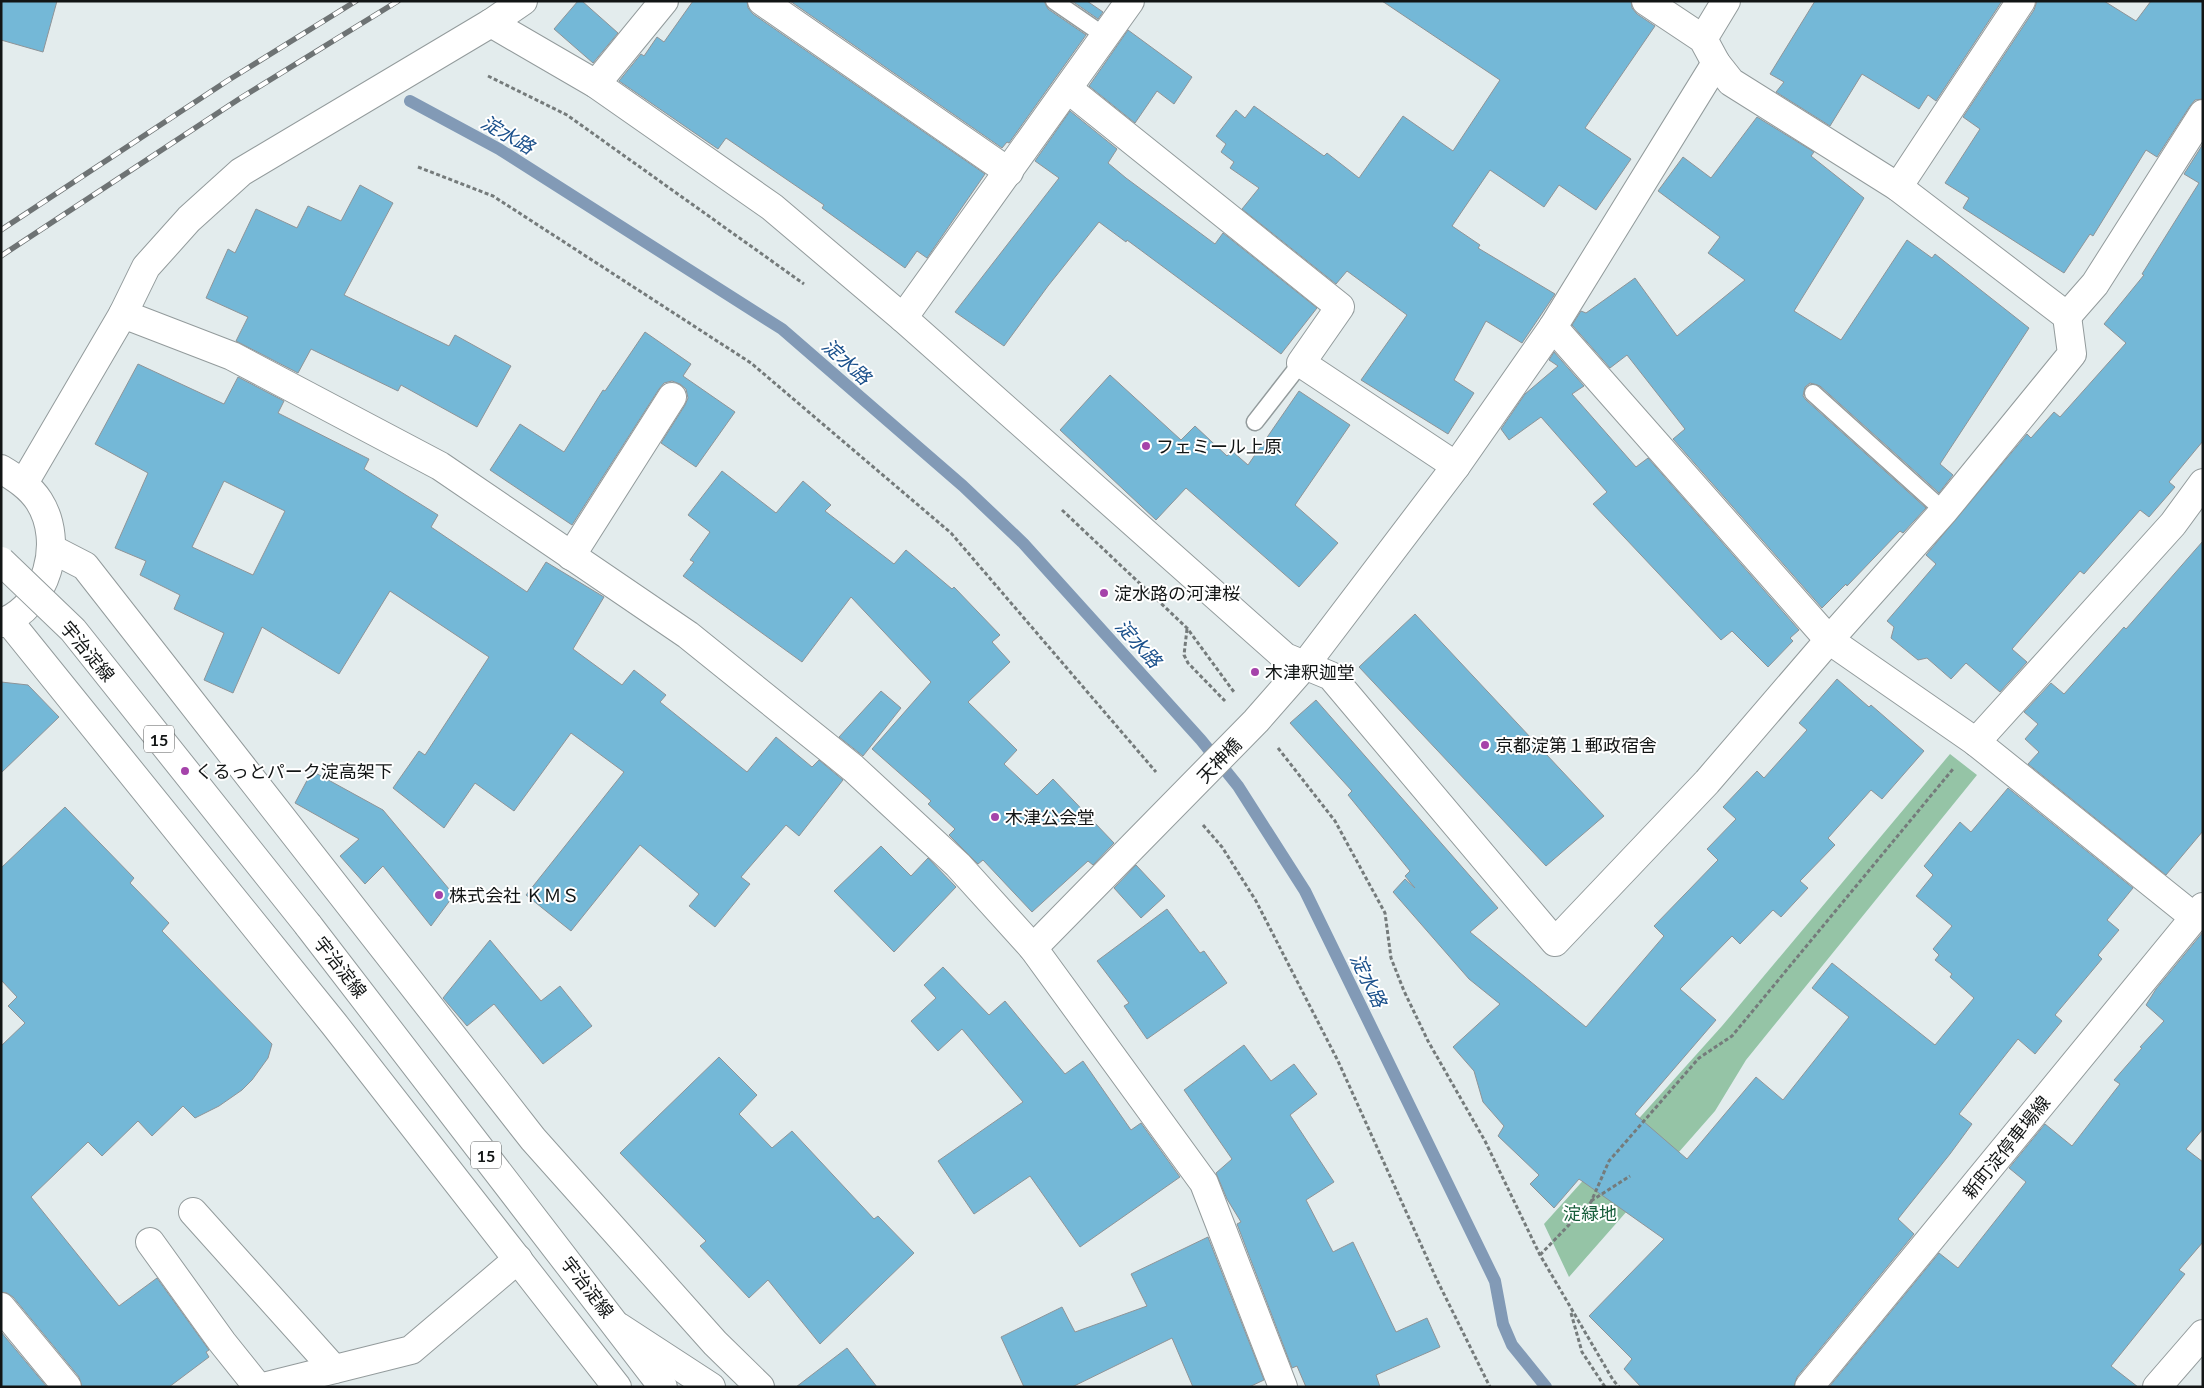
<svg xmlns="http://www.w3.org/2000/svg" width="2204" height="1388" viewBox="0 0 2204 1388" font-family="Lato,'Noto Sans JP',sans-serif">
<style>
.green{fill:#95c4a6}
.lines{fill:none;stroke-linecap:round;stroke-linejoin:round}
.stream{stroke:#829ab6;stroke-width:12}
.building{fill:#74b8d7;stroke:#8e9498;fill-rule:evenodd}
.lane-casing{stroke:#939b9c;stroke-width:19}
.street-casing{stroke:#939b9c;stroke-width:30}
.secondary-casing{stroke:#939b9c;stroke-width:30}
.primary-casing{stroke:#939b9c;stroke-width:30}
.path{stroke:#757b7b;stroke-width:3;stroke-dasharray:4 2.5;stroke-linecap:butt}
.lane{stroke:#fff;stroke-width:16}
.street{stroke:#fff;stroke-width:28}
.secondary{stroke:#fff;stroke-width:28}
.primary{stroke:#fff;stroke-width:28}
.rail-casing{stroke:#6e7374;stroke-width:5.5}
.rail{stroke:#fff;stroke-width:4;stroke-dasharray:11;stroke-linecap:butt}
.primary-bridge-casing{stroke:#939b9c;stroke-width:30;stroke-linecap:butt}
.primary-bridge{stroke:#fff;stroke-width:28}
.poi-dot{fill:#a543aa;stroke:#fff;stroke-width:2}
.labels{text-anchor:middle;dominant-baseline:central;stroke-width:4;stroke-linejoin:round;paint-order:stroke}
.shield{fill:#fff;stroke:#595b5b;stroke-width:1}
.shield-label{font-size:16px;font-weight:bold;fill:#121515}
.poi-label{font-size:18px;fill:#121515;stroke:#fff;text-anchor:start}
.street-label{font-size:18px;fill:#121515;stroke:#fff}
.park-label{font-size:18px;fill:#175d3a;stroke:#fff}
.water-label{font-size:19px;font-style:italic;fill:#1a508b;stroke:#fff}
</style>
<rect width="100%" height="100%" fill="#e3eced"/>
<path class="green" d="M1950,754L1977,775L1746,1060L1715,1111L1569,1277L1544,1224L1722,1026Z"/>
<g class="lines">
<path class="stream" d="M410,101L499,149L782,329L963,486L1023,543L1201,740L1238,786L1305,891L1495,1281L1503,1324L1512,1345L1546,1387"/>
</g>
<g class="building">
<path d="M1,1H57L43,52L1,40Z"/>
<path d="M578,1H582L618,33L593,63L554,29Z"/>
<path d="M693,1H747L748,8L753,14L985,174L927,258L917,251L905,268L822,208L824,205L726,138L718,149L619,81L641,54L644,56L657,37L664,42Z"/>
<path d="M790,1H1044L1048,9L1086,35L1009,143L1007,142L1002,148Z"/>
<path d="M1072,1H1087L1103,12L1098,19Z"/>
<path d="M1382,1H1631L1632,8L1637,14L1655,26L1585,128L1631,159L1596,210L1559,185L1544,207L1490,170L1452,226L1480,245L1478,248L1555,294L1522,343L1486,321L1454,380L1474,393L1448,434L1361,380L1407,315L1347,271L1336,284L1242,209L1259,188L1230,168L1234,162L1221,152L1226,144L1216,136L1236,110L1245,118L1254,106L1324,156L1327,153L1359,178L1403,116L1453,151L1500,80Z"/>
<path d="M1815,1H2002L1936,101L1928,95L1919,109L1862,74L1830,126L1776,92L1784,82L1770,74Z"/>
<path d="M2037,1H2104L2136,21L2151,1H2203V99L2195,100L2190,106L2157,157L2146,150L2093,236L2090,234L2064,273L1963,208L1969,198L1945,183L1980,129L1963,117L2034,10Z"/>
<path d="M1128,30L1192,77L1174,104L1157,91L1135,123L1089,86Z"/>
<path d="M1070,111L1117,149L1108,163L1126,178L1215,244L1223,233L1317,308L1281,354L1127,240L1126,242L1099,222L1048,286L1004,346L955,312L1059,178L1035,161Z"/>
<path d="M1757,117L1814,152L1811,156L1864,198L1794,311L1841,340L1907,240L1932,258L1935,254L2029,328L1940,464L1953,475L1939,493L1820,386L1810,383L1805,387L1803,396L1806,400L1926,508L1903,533L1900,531L1847,586L1846,584L1822,608L1673,439L1685,429L1627,355L1610,368L1572,325L1581,311L1586,313L1635,278L1677,336L1745,280L1708,253L1720,237L1658,191L1683,157L1711,178Z"/>
<path d="M2203,144V441L2169,482L2175,487L2149,517L2140,510L2084,574L2080,571L2012,649L2027,662L2000,692L1966,663L1951,679L1927,658L1918,660L1891,638L1894,627L1887,621L1936,564L1926,555L2027,434L2031,438L2054,412L2060,417L2126,343L2104,324L2144,275L2142,274L2199,183L2184,174Z"/>
<path d="M360,185L393,203L344,295L449,346L455,335L511,366L477,427L401,385L398,391L311,349L298,373L236,341L248,317L206,298L228,249L235,253L256,209L297,228L308,206L341,221Z"/>
<path d="M645,332L691,364L683,376L735,412L696,467L661,443L685,405L688,398L686,389L680,384L672,381L664,383L659,389L572,525L490,470L520,424L564,452L603,390L605,391Z"/>
<path d="M1554,352L1584,386L1572,394L1636,467L1648,458L1799,630L1790,638L1793,641L1768,667L1732,631L1721,640L1593,504L1607,492L1541,417L1509,440L1501,429L1525,394L1558,366L1549,360Z"/>
<path d="M138,364L224,404L238,377L284,401L278,413L369,459L364,469L438,515L431,527L527,592L546,562L604,597L573,649L622,685L634,670L666,695L660,702L747,772L776,737L812,767L819,760L843,780L799,836L786,825L741,877L750,884L715,927L689,906L699,894L640,845L571,931L526,895L624,772L571,733L514,811L475,783L444,828L393,788L419,751L425,755L489,657L390,591L339,674L262,627L233,693L204,680L224,633L174,609L180,595L140,575L146,561L115,548L148,473L95,444ZM224,481L285,511L253,575L192,547Z"/>
<path d="M1110,375L1181,440L1195,426L1227,456L1232,451L1248,465L1299,391L1350,425L1295,505L1338,543L1299,587L1186,488L1156,520L1060,430Z"/>
<path d="M722,471L776,513L803,481L831,505L825,511L894,564L906,550L952,589L954,587L1000,635L992,642L1010,662L968,702L1017,750L1004,764L1037,795L1053,779L1114,843L1093,865L1088,861L1032,912L983,860L978,864L949,835L955,829L928,804L931,801L872,749L931,682L851,597L802,662L683,576L694,562L690,560L710,532L688,515Z"/>
<path d="M2203,541V831L2166,875L2028,764L2039,752L2025,739L2038,724L2024,712L2051,683L2064,694L2124,627L2126,629Z"/>
<path d="M1415,614L1604,816L1546,866L1359,667Z"/>
<path d="M1837,679L1869,707L1871,705L1924,751L1882,799L1871,790L1828,838L1835,845L1800,881L1808,888L1781,917L1773,910L1740,944L1732,936L1680,989L1716,1020L1635,1114L1687,1159L1756,1077L1783,1100L1849,1017L1812,988L1832,963L1935,1045L1974,998L1950,977L1952,974L1935,960L1939,955L1933,949L1952,926L1916,896L1933,875L1924,866L1960,822L1971,832L2008,788L2133,888L2107,920L2119,930L2098,955L2102,959L2055,1015L2062,1021L2035,1054L2018,1039L1959,1114L1972,1124L1950,1154L1898,1219L1914,1234L1797,1377L1794,1387H1641L1624,1369L1632,1359L1589,1316L1664,1239L1579,1179L1554,1208L1530,1184L1539,1175L1498,1136L1504,1126L1483,1102L1474,1071L1453,1047L1500,1004L1469,979L1393,892L1405,879L1415,888L1405,876L1410,871L1348,795L1352,791L1290,723L1316,700L1498,908L1470,932L1586,1027L1664,936L1654,926L1718,860L1707,849L1736,819L1723,807L1757,771L1764,778L1807,730L1799,723Z"/>
<path d="M1,682L28,685L59,717L1,773Z"/>
<path d="M881,691L901,708L863,756L839,737Z"/>
<path d="M312,771L383,810L454,895L431,926L383,866L365,884L340,856L359,839L295,803Z"/>
<path d="M65,807L134,878L130,883L169,923L162,931L272,1044L268,1058L252,1080L242,1090L219,1106L195,1118L183,1106L152,1136L138,1121L102,1156L88,1142L31,1197L119,1306L157,1278L209,1350L206,1352L209,1357L169,1387H82L79,1377L13,1297L7,1293L1,1292V1046L25,1023L8,1006L17,997L1,980V868Z"/>
<path d="M881,846L911,876L928,858L956,887L894,952L834,891Z"/>
<path d="M1136,865L1165,896L1141,918L1114,888Z"/>
<path d="M1167,909L1200,953L1204,951L1227,983L1147,1039L1124,1006L1129,1003L1097,961Z"/>
<path d="M2203,932V1129L2186,1149L2203,1162V1242L2179,1270L2185,1274L2111,1366L2138,1387H1829L1939,1253L1958,1268L2026,1182L2009,1168L2045,1124L2072,1146L2120,1084L2114,1080L2142,1048L2140,1047L2164,1021L2146,1005L2156,989Z"/>
<path d="M490,940L541,1001L560,986L592,1026L543,1064L494,1004L467,1026L443,998Z"/>
<path d="M943,967L989,1015L1005,1001L1065,1074L1083,1061L1131,1130L1141,1123L1180,1177L1080,1247L1030,1176L974,1214L938,1161L1023,1102L962,1029L938,1051L911,1021L936,998L924,985Z"/>
<path d="M1244,1045L1271,1081L1294,1064L1317,1094L1290,1115L1334,1182L1306,1200L1333,1252L1353,1242L1396,1332L1427,1318L1440,1347L1376,1375L1380,1387H1306L1297,1366L1292,1368L1237,1224L1241,1222L1227,1199L1216,1173L1232,1159L1184,1090Z"/>
<path d="M719,1057L757,1095L739,1114L772,1148L792,1131L874,1219L878,1216L914,1253L820,1344L768,1280L749,1298L700,1246L706,1241L620,1153Z"/>
<path d="M1208,1237L1264,1380L1249,1387H1193L1172,1338L1072,1387H1024L1001,1337L1062,1307L1075,1332L1147,1306L1131,1274Z"/>
<path d="M1,1332L47,1387H1Z"/>
<path d="M847,1348L877,1387H796Z"/>
</g>
<g class="lines">
<defs>
<g id="lane">
<path d="M1054,1L1105,36"/>
<path d="M1813,393L1944,511"/>
<path d="M1255,422L1301,363"/>
</g>
<g id="street">
<path d="M762,1L1009,172"/>
<path d="M491,23L596,84L772,207L903,318L1285,657L1331,676L1555,942L1707,782L1829,640L1944,511L2072,354L2067,316L1898,187L1731,82L1716,63L1703,39L1646,1"/>
<path d="M1703,39L1726,1"/>
<path d="M596,84L664,1"/>
<path d="M1068,89L1340,307L1301,363L1456,466"/>
<path d="M1898,187L2021,1"/>
<path d="M123,314L146,267L189,219L241,172L491,23L523,1"/>
<path d="M2067,316L2095,284L2203,114"/>
<path d="M903,318L1130,1"/>
<path d="M1553,327L1829,640L1976,742L2194,917"/>
<path d="M1,469C16,478 30,487 39,501C65,542 47,606 1,623"/>
<path d="M24,483L123,314L232,356L440,466L688,635L853,768L958,865L1033,948L1204,1183L1283,1387"/>
<path d="M52,549L85,566L533,1139L715,1343L760,1387"/>
<path d="M571,556L672,397"/>
<path d="M8,620L334,1024L617,1387"/>
<path d="M1976,742L2173,524L2203,483"/>
<path d="M1033,948L1256,721L1305,665L1456,466L1553,327L1716,63"/>
<path d="M193,1212L334,1369"/>
<path d="M150,1242L222,1342L258,1387"/>
<path d="M1,1307L67,1387"/>
<path d="M619,1327L711,1387"/>
<path d="M263,1387L411,1350L518,1259"/>
<path d="M2157,1387L2203,1334"/>
</g>
<path id="secondary" d="M1809,1387L2203,907"/>
<path id="primary" d="M308,925L663,1387"/>
</defs>
<use href="#lane" class="lane-casing"/>
<use href="#street" class="street-casing"/>
<use href="#secondary" class="secondary-casing"/>
<use href="#primary" class="primary-casing"/>
<g class="path">
<path d="M488,76L567,115L804,284"/>
<path d="M418,167L493,196L751,363L951,533L1156,772"/>
<path d="M1062,510L1187,628L1234,692"/>
<path d="M1187,629L1184,655L1188,663L1225,701"/>
<path d="M1278,748L1335,821L1385,913L1391,958L1404,991L1428,1041L1485,1141L1540,1255L1613,1380L1619,1387"/>
<path d="M1203,825L1222,847L1256,901L1338,1061L1437,1280L1490,1387"/>
<path d="M1591,1201L1630,1176"/>
<path d="M1540,1255L1591,1202L1609,1161L1699,1058L1732,1036L1953,769"/>
<path d="M1571,1313L1582,1352L1605,1387"/>
</g>
<use href="#lane" class="lane"/>
<use href="#street" class="street"/>
<use href="#secondary" class="secondary"/>
<use href="#primary" class="primary"/>
<defs>
<g id="rail">
<path d="M1,230L227,81L356,1"/>
<path d="M1,256L239,99L398,1"/>
</g>
</defs>
<use href="#rail" class="rail-casing"/>
<use href="#rail" class="rail"/>
<defs>
<path id="primary-bridge" d="M1,561L73,630L308,925"/>
</defs>
<use href="#primary-bridge" class="primary-bridge-casing"/>
<use href="#primary-bridge" class="primary-bridge"/>
</g>
<g class="poi-dot">
<circle cx="1146" cy="446" r="5"/>
<circle cx="1104" cy="593" r="5"/>
<circle cx="1255" cy="672" r="5"/>
<circle cx="1485" cy="745" r="5"/>
<circle cx="185" cy="771" r="5"/>
<circle cx="995" cy="817" r="5"/>
<circle cx="439" cy="895" r="5"/>
</g>
<g class="labels">
<g class="shield">
<rect x="144" y="725.5" width="30" height="27" rx="4"/>
<rect x="471" y="1141.5" width="30" height="27" rx="4"/>
</g>
<g class="shield-label">
<text x="159" y="739">15</text>
<text x="486" y="1155">15</text>
</g>
<g class="poi-label">
<text x="1156" y="446">フェミール上原</text>
<text x="1114" y="593">淀水路の河津桜</text>
<text x="1265" y="672">木津釈迦堂</text>
<text x="1495" y="745">京都淀第１郵政宿舎</text>
<text x="195" y="771">くるっとパーク淀高架下</text>
<text x="1005" y="817">木津公会堂</text>
<text x="449" y="895">株式会社 ＫＭＳ</text>
</g>
<g class="street-label">
<text transform="translate(88 651) rotate(50)">宇治淀線</text>
<text transform="translate(1219 760) rotate(-46)">天神橋</text>
<text transform="translate(341 967) rotate(52)">宇治淀線</text>
<text transform="translate(2006 1147) rotate(-51)">新町淀停車場線</text>
<text transform="translate(588 1287) rotate(52)">宇治淀線</text>
</g>
<g class="park-label">
<text x="1590" y="1213">淀緑地</text>
</g>
<g class="water-label">
<text transform="translate(508 134) rotate(30)">淀水路</text>
<text transform="translate(847 361) rotate(42)">淀水路</text>
<text transform="translate(1139 643) rotate(48)">淀水路</text>
<text transform="translate(1369 980) rotate(64)">淀水路</text>
</g>
</g>
<rect width="2204" height="1388" fill="none" stroke="#121515" stroke-width="5"/>
</svg>
